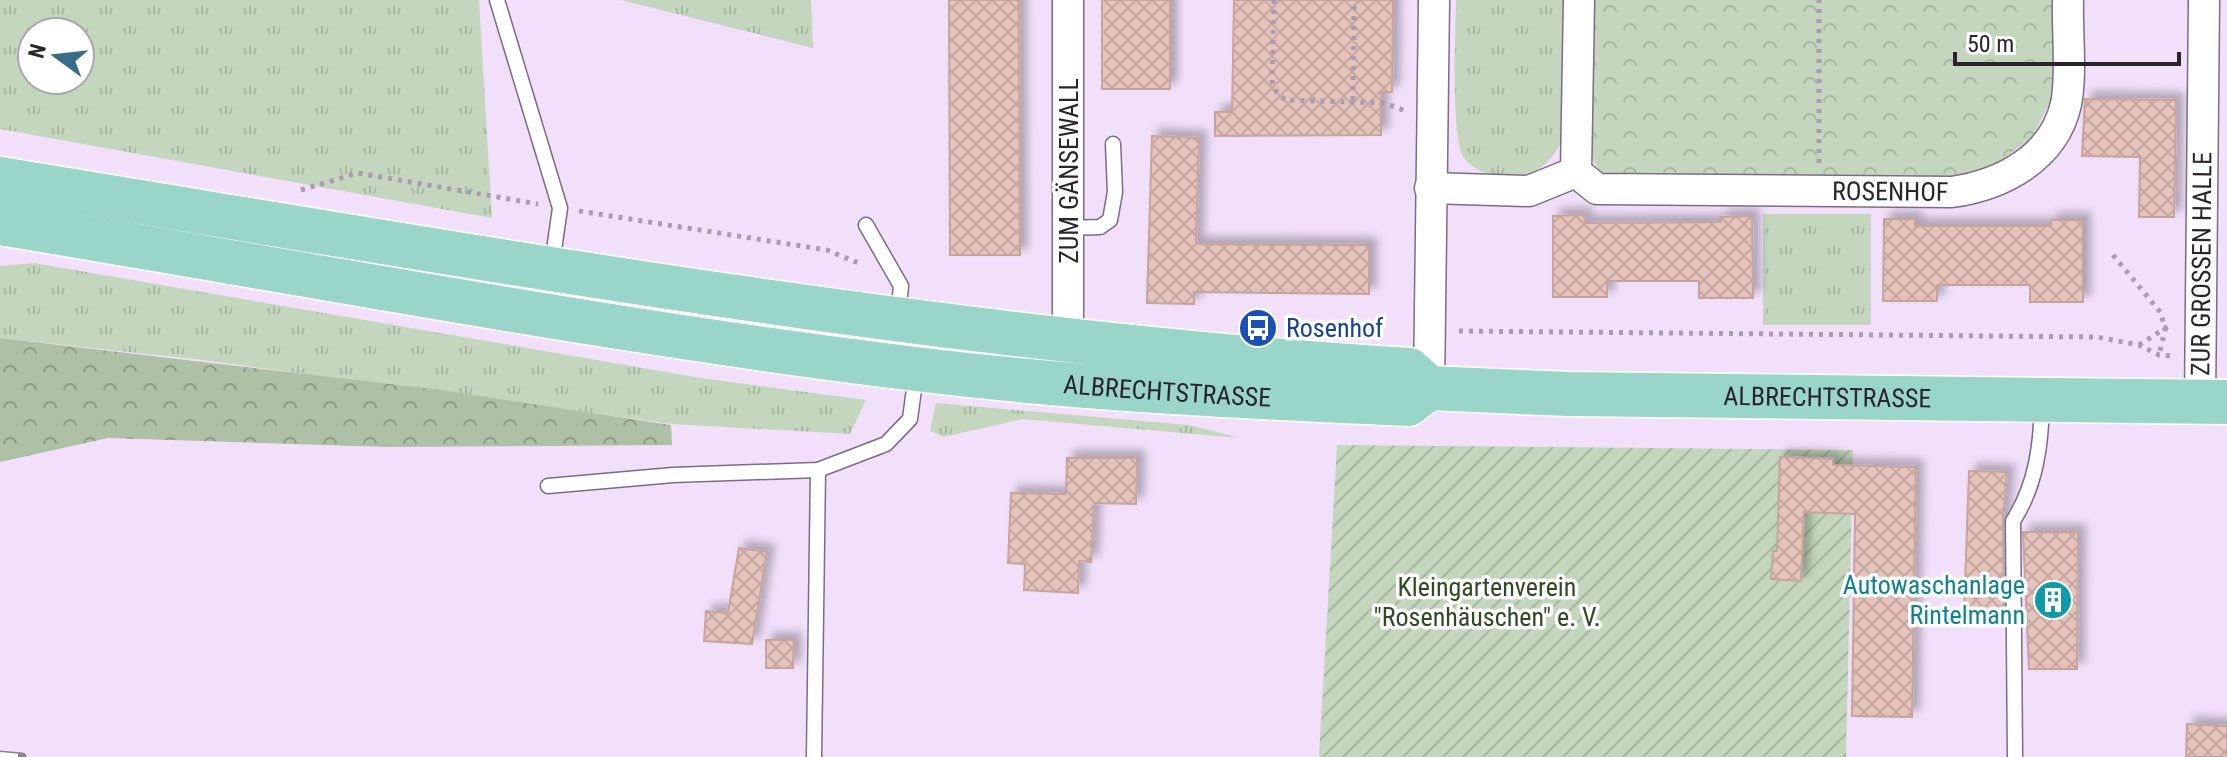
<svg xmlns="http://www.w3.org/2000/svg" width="2227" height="757" viewBox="0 0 2227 757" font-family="'Roboto Condensed',sans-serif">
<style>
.grass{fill:url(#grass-tufts);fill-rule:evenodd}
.forest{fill:url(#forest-crowns)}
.park{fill:url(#park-crowns)}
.garden{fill:url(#garden-furrows)}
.building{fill:url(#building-cross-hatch);stroke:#c5a49d;stroke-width:2;filter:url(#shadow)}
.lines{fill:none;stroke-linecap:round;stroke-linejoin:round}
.service-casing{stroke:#7c6c83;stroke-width:17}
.minor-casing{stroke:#7c6c83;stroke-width:33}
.primary-casing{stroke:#fff;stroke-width:47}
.path{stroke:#aa9cb0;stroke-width:5;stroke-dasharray:4 6;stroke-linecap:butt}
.service{stroke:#fff;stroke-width:14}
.minor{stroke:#fff;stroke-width:30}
.primary{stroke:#9ad5ca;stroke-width:44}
.rail-casing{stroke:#8c8091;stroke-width:9}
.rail{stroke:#fff;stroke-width:6;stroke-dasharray:18;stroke-linecap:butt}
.labels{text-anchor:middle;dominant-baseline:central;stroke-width:7;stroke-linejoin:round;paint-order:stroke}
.street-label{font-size:26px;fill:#2a242d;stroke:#fff}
.transit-label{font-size:26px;fill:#164399;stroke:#fff;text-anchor:start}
.culture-label{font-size:26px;fill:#0d838f;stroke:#fff;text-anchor:end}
.park-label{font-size:26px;fill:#2f4a23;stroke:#fff}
</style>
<defs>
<pattern id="grass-tufts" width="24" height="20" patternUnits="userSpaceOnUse" patternTransform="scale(2)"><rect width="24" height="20" fill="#c4d6bd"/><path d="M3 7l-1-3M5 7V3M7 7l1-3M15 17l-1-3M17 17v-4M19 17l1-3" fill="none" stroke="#a9b8a3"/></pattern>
<pattern id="forest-crowns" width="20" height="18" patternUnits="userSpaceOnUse" patternTransform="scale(2)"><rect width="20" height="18" fill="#aec0a6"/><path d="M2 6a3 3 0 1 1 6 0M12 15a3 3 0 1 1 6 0" fill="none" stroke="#8e9c88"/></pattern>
<pattern id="park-crowns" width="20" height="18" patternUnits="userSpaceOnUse" patternTransform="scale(2)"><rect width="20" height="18" fill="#c4d6bd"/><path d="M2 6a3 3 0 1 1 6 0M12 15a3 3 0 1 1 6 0" fill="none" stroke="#a9b8a3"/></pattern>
<pattern id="garden-furrows" width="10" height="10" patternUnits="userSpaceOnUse" patternTransform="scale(2)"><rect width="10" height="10" fill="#c4d6bd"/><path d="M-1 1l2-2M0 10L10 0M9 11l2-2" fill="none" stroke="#a9b8a3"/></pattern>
<pattern id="building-cross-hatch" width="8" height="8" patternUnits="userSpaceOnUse" patternTransform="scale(2)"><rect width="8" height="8" fill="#e5c3bb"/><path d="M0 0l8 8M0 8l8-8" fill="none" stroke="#c5a7a1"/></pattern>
<filter id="shadow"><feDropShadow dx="7" dy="-7" stdDeviation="4" flood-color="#0004"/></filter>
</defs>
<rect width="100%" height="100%" fill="#f2e0fa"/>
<g class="grass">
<path d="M0,0H479L492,218L0,129ZM32,32H80V80H32Z"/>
<path d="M621,0H811L813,48Z"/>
<path d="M1456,0H1570L1564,138C1551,162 1536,178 1508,177C1492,177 1474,171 1464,158C1450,140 1456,28 1456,0Z"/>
<rect x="1763" y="214" width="108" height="111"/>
<path d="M34,263L701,378L866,400L850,434L672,424L202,360L0,338V266Z"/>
<path d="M936,403L1189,425L1240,438L1022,419L944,437L930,431Z"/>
</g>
<path class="forest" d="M0,338L441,390L671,425L672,445L387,447L108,438L0,462Z"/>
<path class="park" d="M1592,0H2060L2055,92L2033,136L1995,166L1940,182L1601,175L1589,152Z"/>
<path class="garden" d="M1337,445L1853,450L1846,757H1319Z"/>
<g class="building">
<path d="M949,0H1019L1020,255H950Z"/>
<rect x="1102" y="0" width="68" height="89"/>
<path d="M1234,0H1393L1392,92H1381V135L1215,136V112H1232Z"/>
<path d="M2085,99L2176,100L2174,217H2139L2140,157L2082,156Z"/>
<path d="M1152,136L1199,138L1196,244L1369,245V294L1194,292V304L1147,303Z"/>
<path d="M1584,215L1585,223L1721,222V217L1752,216L1753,298H1699V281H1607V297H1553V216Z"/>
<path d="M1884,219H1915V226H2051V220H2083V302H2030V285H1937V301H1883Z"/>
<path d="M1780,457L1833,459V465L1916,467L1912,717L1852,716L1855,514L1804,512L1801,581L1771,579L1773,551H1777Z"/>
<path d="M1067,458H1137L1136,504L1094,503L1091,562L1079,561L1078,593L1024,590L1025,564L1008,563L1011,493L1066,494Z"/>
<path d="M1969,471L2007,472L2003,521L2004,615L1964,614Z"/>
<path d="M2023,532H2078L2077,669H2029Z"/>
<path d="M739,548L767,552L752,644L704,641L706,611L728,613Z"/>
<path d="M766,640H794L793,668H766Z"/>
<path d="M2187,724L2227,726V757H2186Z"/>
</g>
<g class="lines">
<defs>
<g id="service">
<path d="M497,0L560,208L552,264"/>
<path d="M866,225L901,286L898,316"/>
<path d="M1068,228L1100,227L1110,220L1115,192L1113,144"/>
<path d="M548,486L673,475L818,470L886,444L910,419L916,374"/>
<path d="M814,757L818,470"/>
<path d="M2015,757L2013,521C2036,485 2041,446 2042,403"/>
</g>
<g id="minor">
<path d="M1576,172L1579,0"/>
<path id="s1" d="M1430,188L1529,191L1576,172L1597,189L1952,192C2002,185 2054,158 2066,104C2072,75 2067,31 2068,0"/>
<path d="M1068,342V0"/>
<path d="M1429,388L1434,0"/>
<path id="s2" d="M2200,402L2204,0"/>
</g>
<g id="primary">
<path id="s3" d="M0,179C468,255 935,341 1409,370L1429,388L1567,394L2227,402"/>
<path id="s4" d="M0,223C305,273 609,332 916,369C1079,389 1244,397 1408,404L1429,388"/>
</g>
</defs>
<use href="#service" class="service-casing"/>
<use href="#minor" class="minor-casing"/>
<use href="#primary" class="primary-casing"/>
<g class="path">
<path d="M1274,0L1272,81L1276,91L1285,100L1384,103L1406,111"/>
<path d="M1353,100L1354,0"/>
<path d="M1819,163V0"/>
<path d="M301,190L358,173L538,204"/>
<path d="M579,211L827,250L863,265"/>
<path d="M2113,255L2161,313L2165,330L2159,355"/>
<path d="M1459,331L2097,337L2139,345L2159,355L2173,356"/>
<path d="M2139,345L2170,325"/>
</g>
<use href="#service" class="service"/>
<use href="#minor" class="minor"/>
<use href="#primary" class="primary"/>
<defs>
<path id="rail" d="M0,755L22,757"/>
</defs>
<use href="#rail" class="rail-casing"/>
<use href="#rail" class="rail"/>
</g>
<defs>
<symbol id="bus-disc" viewBox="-11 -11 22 22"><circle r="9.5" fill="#1a4fb4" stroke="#fff"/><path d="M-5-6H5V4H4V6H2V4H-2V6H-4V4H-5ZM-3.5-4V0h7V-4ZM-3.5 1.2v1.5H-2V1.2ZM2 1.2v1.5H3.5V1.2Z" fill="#fff"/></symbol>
<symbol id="building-disc" viewBox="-11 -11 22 22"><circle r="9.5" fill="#0f9aa8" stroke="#fff"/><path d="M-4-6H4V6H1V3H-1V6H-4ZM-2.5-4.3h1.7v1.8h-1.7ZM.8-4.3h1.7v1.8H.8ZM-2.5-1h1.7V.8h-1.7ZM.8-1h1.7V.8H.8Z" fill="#fff"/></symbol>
</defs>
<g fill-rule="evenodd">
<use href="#bus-disc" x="1236" y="306" width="44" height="44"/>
<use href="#building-disc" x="2031" y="578" width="44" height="44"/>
</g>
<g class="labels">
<g class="street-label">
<text transform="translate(1069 171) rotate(-90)">ZUM GÄNSEWALL</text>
<text stroke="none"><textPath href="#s1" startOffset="470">ROSENHOF</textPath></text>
<text stroke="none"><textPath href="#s2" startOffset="138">ZUR GROSSEN HALLE</textPath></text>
<text stroke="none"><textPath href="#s4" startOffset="1180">ALBRECHTSTRASSE</textPath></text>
<text stroke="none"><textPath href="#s3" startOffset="1848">ALBRECHTSTRASSE</textPath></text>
</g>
<g class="transit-label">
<text x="1286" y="328">Rosenhof</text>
</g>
<g class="culture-label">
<text x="2025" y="585">Autowaschanlage<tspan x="2025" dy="30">Rintelmann</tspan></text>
</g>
<g class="park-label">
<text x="1487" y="587">Kleingartenverein<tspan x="1487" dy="30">"Rosenhäuschen" e. V.</tspan></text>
</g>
</g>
<g transform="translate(56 56) rotate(285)"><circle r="38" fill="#ffffff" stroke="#aaa7ab" stroke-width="2"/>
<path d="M0-6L14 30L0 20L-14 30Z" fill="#386d89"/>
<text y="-12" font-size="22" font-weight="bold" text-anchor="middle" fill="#2a242d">N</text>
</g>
<path d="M1955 52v12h224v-12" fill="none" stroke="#2a242d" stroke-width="4"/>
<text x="1967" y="52" font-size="24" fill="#2a242d" stroke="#ffffff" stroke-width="6" paint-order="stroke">50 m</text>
</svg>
